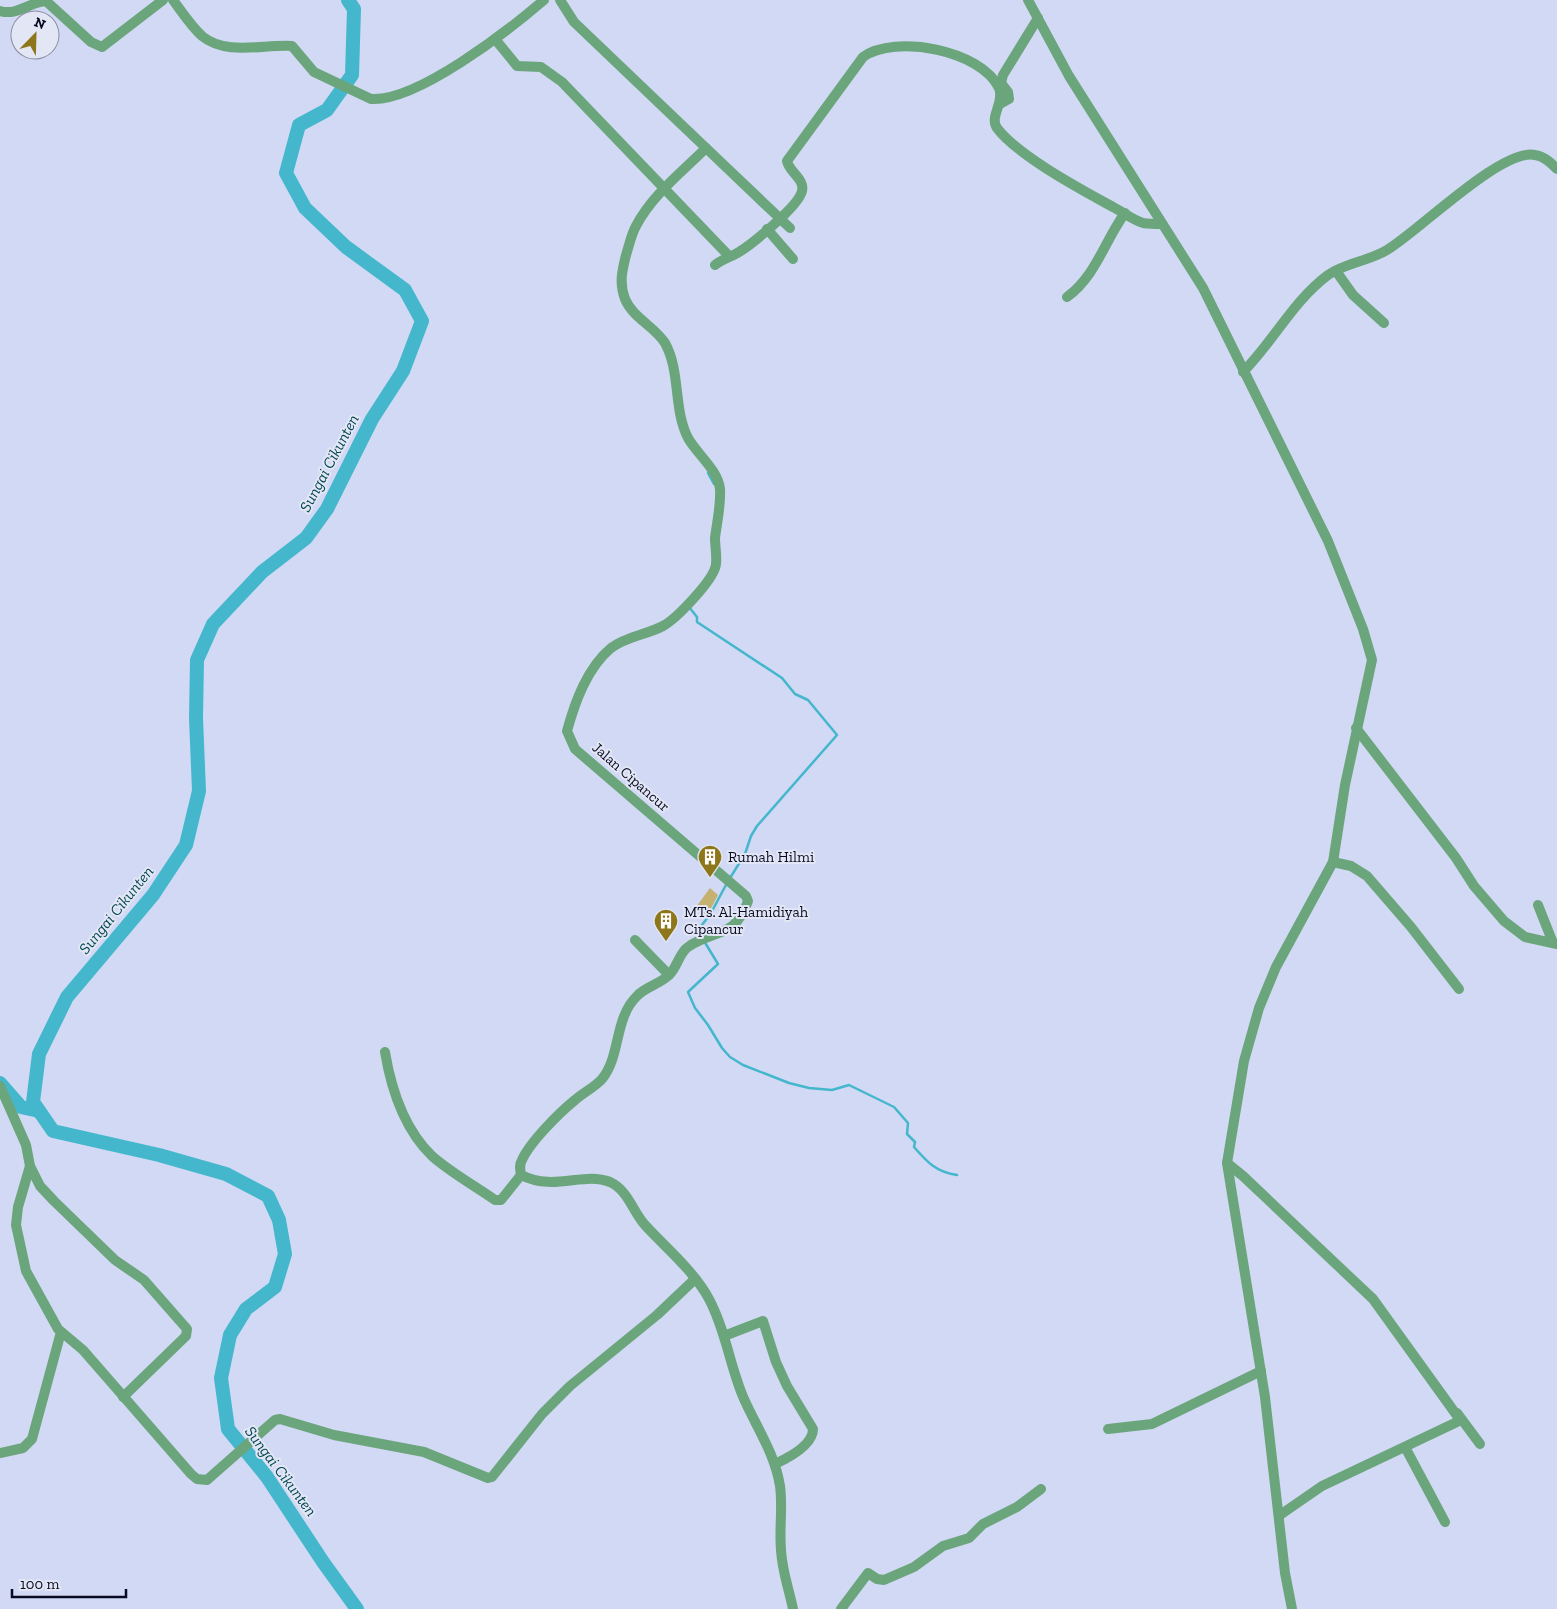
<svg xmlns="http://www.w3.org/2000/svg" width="1557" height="1609" viewBox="0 0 1557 1609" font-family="'Zilla Slab',serif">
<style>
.green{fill:#c5b271}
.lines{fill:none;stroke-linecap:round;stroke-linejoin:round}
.stream{stroke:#44b7cd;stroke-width:2.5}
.river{stroke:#44b7cd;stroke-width:14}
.minor{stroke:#6ba57c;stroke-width:10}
.labels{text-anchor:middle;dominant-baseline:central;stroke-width:4;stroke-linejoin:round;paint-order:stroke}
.street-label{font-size:15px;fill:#070a21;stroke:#e3e6f4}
.poi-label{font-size:15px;fill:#070a21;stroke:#e3e6f4;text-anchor:start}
.water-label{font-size:16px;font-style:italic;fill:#004752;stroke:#e3e6f4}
</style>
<rect width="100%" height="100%" fill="#d1d9f4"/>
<path class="green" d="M710,888L718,895L707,916L696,907Z"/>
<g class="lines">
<g class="stream">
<path d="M708,473L714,484"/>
<path d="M689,607L697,617V622L782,678L795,694L808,700L837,735L757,826L751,836L745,854L730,878"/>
<path d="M701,937L699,929L711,913L727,883"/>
<path d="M704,941L718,964L688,992L695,1008L708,1025L722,1048L730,1057L743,1065L789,1083L809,1088L832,1090L849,1085L894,1107L908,1123L907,1134L915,1142L914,1147C927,1162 936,1172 957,1175"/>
</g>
<g class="river">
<path d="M348,0L354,9L352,75L327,110L299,125L286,173L305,208L346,247L405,290L422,321L403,371L372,419L327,509L306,538L262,572L213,624L197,660L196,718L199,791L186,845L153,895L67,997L39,1054L33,1102L53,1131L159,1155L226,1174L268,1196L279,1220L285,1254L275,1287L246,1309L230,1335L221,1378L228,1429L267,1477L323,1562L357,1609"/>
<path d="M0,1083L21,1107L39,1111"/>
</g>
<g class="minor">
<path d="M173,0C182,12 191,26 202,36C226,56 264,44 292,46L314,72L371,99C417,102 509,30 544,0"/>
<path d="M560,0L574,22L706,148C682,172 652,195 636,226C631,235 629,246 626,255C622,271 619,283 625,299C633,318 654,326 665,343C681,372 673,409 688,438C697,454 718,470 720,489C721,505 717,522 715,538C715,547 717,555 716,564C715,579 676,619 663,626C646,635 627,636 611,648C587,668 575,702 567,731L575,749L746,896L748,901C735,939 714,929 688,947C679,953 677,968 669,975C660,984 645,987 637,996C614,1018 621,1056 602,1079C595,1087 583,1093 575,1100C559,1113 530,1142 522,1160C519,1165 520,1169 521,1175C555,1192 583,1171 610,1182C628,1190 633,1212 645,1225C667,1249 694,1271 709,1299C726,1331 730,1367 744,1399C757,1428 775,1454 780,1486C783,1507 779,1529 781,1550C782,1571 789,1589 793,1609"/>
<path d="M1028,0L1069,76L1203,288L1328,541L1363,629L1372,660L1345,785L1333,862L1276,967L1259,1008L1244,1061L1227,1163L1265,1397L1285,1573L1292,1609"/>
<path d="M0,11C18,16 29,2 46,1L91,42L102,47L163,0"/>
<path d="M495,39L517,66L541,67L562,82L729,256"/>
<path d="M1000,104L1009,99L1008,92L1001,83L1003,75L1038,18"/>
<path d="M706,148L790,228"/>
<path d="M767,229L793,259"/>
<path d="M715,265C722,259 731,257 739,252C752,244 799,206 802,191C805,179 789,172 787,161L863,57C895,34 981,50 999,88C1005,102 989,117 997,128C1018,156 1082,190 1113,207C1123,212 1133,220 1143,223C1150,224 1156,224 1162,224"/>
<path d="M1336,271L1353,295L1384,323"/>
<path d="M1067,297C1096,276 1105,240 1125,213"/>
<path d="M1243,372C1273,342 1293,301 1328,275C1345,263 1369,261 1387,250C1418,232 1501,148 1535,155C1544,156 1551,163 1557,169"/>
<path d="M1356,728L1456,858L1474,886L1504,921L1525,937L1557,944"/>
<path d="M1333,862L1351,866L1367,876L1411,927L1459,989"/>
<path d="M1538,905L1553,943"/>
<path d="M635,940L669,975"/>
<path d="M385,1052C391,1088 404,1129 432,1156C450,1172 475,1186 495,1200H501L521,1175"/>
<path d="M0,1086L26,1145L30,1166L18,1207L16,1225L26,1271L58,1329L83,1350L191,1474L197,1479L207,1480L275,1420L280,1419L334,1435L424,1452L488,1478L492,1477L542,1414L570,1386L657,1315L695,1279"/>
<path d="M1227,1163L1243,1176L1373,1299L1458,1417L1457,1422L1322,1486L1280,1515"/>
<path d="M30,1166L40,1186L54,1201L115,1260L144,1280L187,1329L186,1336L123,1397"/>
<path d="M724,1336L763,1321L776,1362L787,1386L813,1429C813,1445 788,1458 775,1464"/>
<path d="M1457,1413L1480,1444"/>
<path d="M1108,1429L1152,1424L1261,1371"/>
<path d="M1405,1447L1445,1522"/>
<path d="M0,1453L23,1448L32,1439L61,1332"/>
<path d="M841,1609L868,1573L877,1579L884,1580L914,1567L943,1546L969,1538L983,1524L1017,1507L1041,1489"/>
</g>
</g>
<defs>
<symbol id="building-pin" viewBox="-11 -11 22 30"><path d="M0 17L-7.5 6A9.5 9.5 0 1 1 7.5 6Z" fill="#8e761a" stroke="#e3e6f4"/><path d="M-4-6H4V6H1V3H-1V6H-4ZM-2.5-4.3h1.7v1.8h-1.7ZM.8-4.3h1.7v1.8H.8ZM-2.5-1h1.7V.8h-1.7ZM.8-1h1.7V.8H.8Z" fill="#fff"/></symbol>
</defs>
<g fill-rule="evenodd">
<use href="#building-pin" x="696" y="843" width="28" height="38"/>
<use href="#building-pin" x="652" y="907" width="28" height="38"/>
</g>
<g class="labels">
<g class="street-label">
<text transform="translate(631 777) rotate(41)">Jalan Cipancur</text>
</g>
<g class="poi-label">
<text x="728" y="857">Rumah Hilmi</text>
<text x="684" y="912">MTs. Al-Hamidiyah<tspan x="684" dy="17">Cipancur</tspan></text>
</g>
<g class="water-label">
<text transform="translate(329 463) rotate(-62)">Sungai Cikunten</text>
<text transform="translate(116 910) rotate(-51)">Sungai Cikunten</text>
<text transform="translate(281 1471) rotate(53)">Sungai Cikunten</text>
</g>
</g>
<g transform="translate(35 35) rotate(23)"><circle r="24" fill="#e3e6f4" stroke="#8b8ea0"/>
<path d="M0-4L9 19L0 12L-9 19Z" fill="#8e761a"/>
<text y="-8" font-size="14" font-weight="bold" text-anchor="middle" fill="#070a21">N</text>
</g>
<path d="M12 1589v8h114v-8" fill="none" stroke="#070a21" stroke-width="2.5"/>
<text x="20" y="1589" font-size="15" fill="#070a21" stroke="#e3e6f4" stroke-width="4" paint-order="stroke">100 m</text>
</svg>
